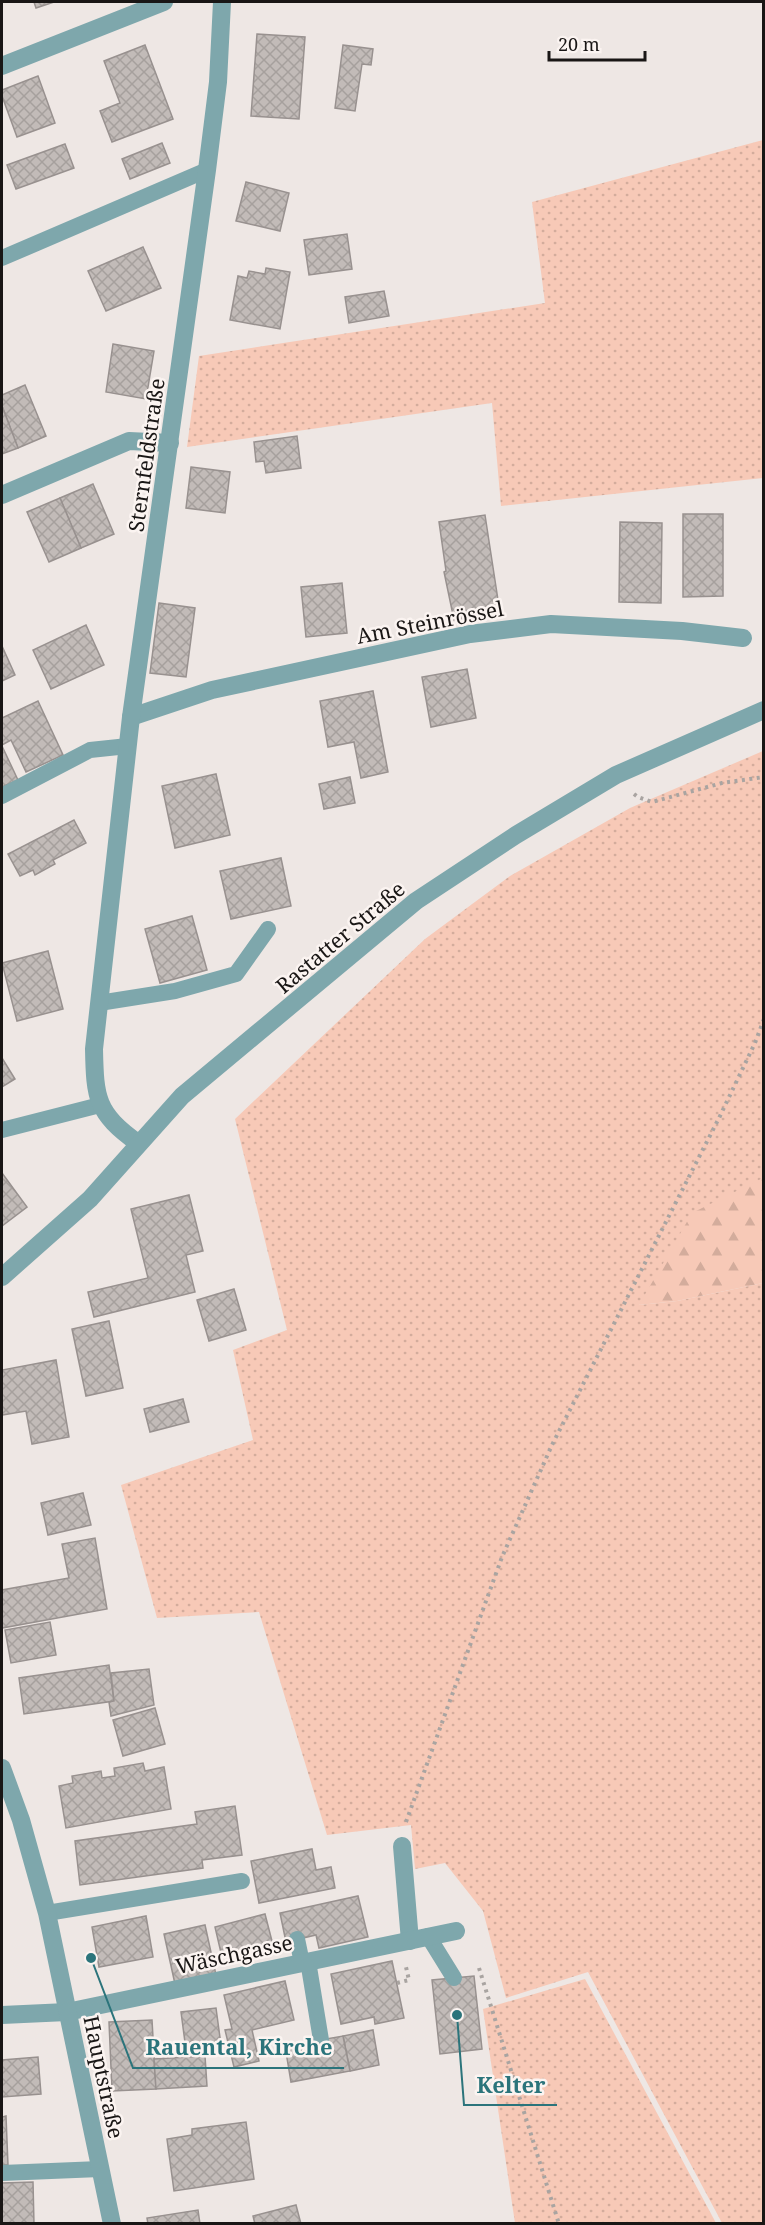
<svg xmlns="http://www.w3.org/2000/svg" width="765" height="2225" viewBox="0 0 765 2225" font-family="'Noto Serif',serif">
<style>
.grass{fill:url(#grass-dots)}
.forest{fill:url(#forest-firs)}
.building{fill:url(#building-cross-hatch);stroke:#98918f;stroke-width:1.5}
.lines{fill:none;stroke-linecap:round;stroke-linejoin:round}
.path{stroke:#a9a4a1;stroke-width:4;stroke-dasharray:3 4.5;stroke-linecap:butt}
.service{stroke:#7ea7ac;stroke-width:16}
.minor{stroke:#7ea7ac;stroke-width:18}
.tertiary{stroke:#7ea7ac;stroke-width:18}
.labels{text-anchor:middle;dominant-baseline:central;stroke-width:5;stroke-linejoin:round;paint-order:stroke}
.street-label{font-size:21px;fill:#191615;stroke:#fbf4f1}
.leader{fill:none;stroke:#2b747b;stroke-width:2}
.callout-dot{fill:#2b747b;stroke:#fbf4f1;stroke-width:2}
.callout-label{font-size:22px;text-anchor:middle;font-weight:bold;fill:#2b747b;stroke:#fbf4f1;stroke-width:5;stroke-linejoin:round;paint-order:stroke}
</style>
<defs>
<pattern id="grass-dots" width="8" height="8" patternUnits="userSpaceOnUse" patternTransform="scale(1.5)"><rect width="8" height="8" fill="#f7c9b7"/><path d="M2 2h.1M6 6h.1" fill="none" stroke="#d3ac9c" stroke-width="1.8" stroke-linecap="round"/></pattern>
<pattern id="forest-firs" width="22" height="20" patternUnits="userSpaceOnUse" patternTransform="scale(1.5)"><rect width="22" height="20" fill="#f7c9b7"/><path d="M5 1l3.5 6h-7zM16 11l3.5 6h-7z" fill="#d3ac9c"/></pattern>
<pattern id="building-cross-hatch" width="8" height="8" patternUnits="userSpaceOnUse" patternTransform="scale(1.5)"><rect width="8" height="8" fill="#c2bbb8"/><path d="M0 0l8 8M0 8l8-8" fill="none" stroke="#a6a09d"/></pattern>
</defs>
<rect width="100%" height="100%" fill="#eee7e4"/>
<g class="grass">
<path d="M763,140V478L501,506L492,403L187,447L199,356L545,303L532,202Z"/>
<path d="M763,751V1178L639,1305L677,1301L763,1283V2223H722L588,1972L506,1998L483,1911L445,1863L415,1869L411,1825L327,1835L259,1612L157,1618L121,1485L253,1440L233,1350L287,1330L235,1119L425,939L510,876L630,808Z"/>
<path d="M585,1979L716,2223H515L483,2009Z"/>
</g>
<path class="forest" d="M763,1178V1283L677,1301L639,1305L692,1213Z"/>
<g class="building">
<path d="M34,2H54L36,8Z"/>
<path d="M257,34L305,37L299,119L251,116Z"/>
<path d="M145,45L173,119L112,142L100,111L120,103L104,61Z"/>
<path d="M343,45L373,49L371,65L362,64L355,111L335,108Z"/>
<path d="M38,76L55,123L17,137L2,96V90Z"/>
<path d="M162,143L170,163L130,179L122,159Z"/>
<path d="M65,144L74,168L16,189L7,165Z"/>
<path d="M246,182L289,193L280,231L236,221Z"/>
<path d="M347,234L352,269L309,275L304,240Z"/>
<path d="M143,247L161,288L106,311L88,271Z"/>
<path d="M266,268L290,272L280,329L230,320L238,276L247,278L249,271L265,274Z"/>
<path d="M384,291L389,316L349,323L345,297Z"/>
<path d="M113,344L154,351L146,399L106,392Z"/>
<path d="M25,385L46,436L18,448L2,406V395Z"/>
<path d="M2,406L18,448L2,454Z"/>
<path d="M297,436L301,468L266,473L264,461L256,462L254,442Z"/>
<path d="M191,467L230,472L225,513L186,508Z"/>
<path d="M93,484L114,534L81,548L60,498Z"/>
<path d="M60,498L81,548L49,562L27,512Z"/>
<path d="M683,514H723V596L683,597Z"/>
<path d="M485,515L500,613L454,620L444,572L446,571L439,522Z"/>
<path d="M620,522L662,523L661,603L619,602Z"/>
<path d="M342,583L347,633L306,637L301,587Z"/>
<path d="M159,603L195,608L186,677L150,673Z"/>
<path d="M86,625L104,665L51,689L33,650Z"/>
<path d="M2,646L15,675L2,681Z"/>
<path d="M467,669L476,718L431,727L422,677Z"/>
<path d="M373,691L388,772L361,778L354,742L328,747L320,701Z"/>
<path d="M38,701L63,755L26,772L11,740L2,745V718Z"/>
<path d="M2,746L18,780L2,787Z"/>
<path d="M216,774L230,835L175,848L162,786Z"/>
<path d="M350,777L355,803L324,809L319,784Z"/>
<path d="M74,820L86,843L53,860L55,864L35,875L33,870L20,876L8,854Z"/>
<path d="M281,858L291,906L231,919L220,871Z"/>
<path d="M192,916L207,970L160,983L145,929Z"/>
<path d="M48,951L63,1009L17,1021L2,963Z"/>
<path d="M2,1058L15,1079L2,1087Z"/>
<path d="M2,1173L27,1207L2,1226Z"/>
<path d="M189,1195L203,1251L186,1255L195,1292L94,1317L88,1292L148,1278L131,1209Z"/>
<path d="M234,1289L246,1330L209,1341L197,1300Z"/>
<path d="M109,1321L123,1388L86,1396L72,1329Z"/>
<path d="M56,1360L69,1437L32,1444L26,1411L2,1415V1370Z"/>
<path d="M183,1399L189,1422L150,1432L144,1409Z"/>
<path d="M83,1493L91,1525L48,1535L41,1503Z"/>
<path d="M95,1538L107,1609L2,1628V1590L69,1578L62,1544Z"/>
<path d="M50,1622L56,1655L11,1663L5,1630Z"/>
<path d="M109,1665L114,1701L24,1714L19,1678Z"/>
<path d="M149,1669L154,1705L111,1716L109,1702L114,1701L111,1673Z"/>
<path d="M155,1708L165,1744L123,1756L113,1720Z"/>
<path d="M143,1763L145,1771L164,1767L171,1809L66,1828L59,1786L73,1783L72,1776L101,1771L102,1778L115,1776L114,1768Z"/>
<path d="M235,1806L242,1855L202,1860L203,1868L80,1885L75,1841L197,1824L195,1812Z"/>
<path d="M312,1849L316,1870L331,1867L335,1888L259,1903L251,1861Z"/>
<path d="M358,1896L368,1937L319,1948L316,1935L286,1942L280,1913Z"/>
<path d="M265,1914L273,1945L222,1957L215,1927Z"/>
<path d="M146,1916L153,1957L99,1967L92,1927Z"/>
<path d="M205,1925L216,1975L175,1984L164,1934Z"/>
<path d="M392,1961L404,2018L375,2024L374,2017L341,2024L331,1974Z"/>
<path d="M474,1976L482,2049L440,2054L432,1980Z"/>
<path d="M285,1981L294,2020L252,2030L259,2061L234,2067L225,2030L232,2029L224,1995Z"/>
<path d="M216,2008L221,2045L186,2050L181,2012Z"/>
<path d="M152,2020L156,2089L112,2091L109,2022Z"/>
<path d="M373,2030L379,2065L350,2071L343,2036Z"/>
<path d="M343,2036L350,2071L291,2082L285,2046Z"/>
<path d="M205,2056L207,2086L156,2089L154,2059Z"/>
<path d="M38,2057L41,2094L2,2097V2060Z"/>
<path d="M6,2116L8,2165H2V2117Z"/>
<path d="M246,2122L254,2179L174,2191L167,2139L192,2135V2129Z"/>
<path d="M33,2182L34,2224H2V2183Z"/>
<path d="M296,2205L301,2224H255L253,2216Z"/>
<path d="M198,2210L200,2224H148L147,2218Z"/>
</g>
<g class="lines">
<g class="path">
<path d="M634,794L638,797L652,802L722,783L764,777"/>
<path d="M406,1822L502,1557L552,1445L719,1118L755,1043L764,1019"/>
<path d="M479,1968L559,2224"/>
<path d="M397,1983L409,1980L406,1967"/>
</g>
<g class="service">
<path d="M2,258L207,170"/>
<path d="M2,796L90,750L128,746"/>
<path d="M99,1003L175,991L236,974L268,929"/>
<path d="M2,1130L100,1105"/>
<path d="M47,1913L242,1881"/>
<path d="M428,1936L454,1978"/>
<path d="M297,1939L302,1963"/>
<path d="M308,1961L321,2040"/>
<path d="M2,2173L100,2169"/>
</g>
<g class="minor">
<path d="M2,66L164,2"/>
<path d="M2,495L129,441L170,443"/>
<path d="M131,717L212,690L470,634L551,624L682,631L743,638"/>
<path d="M138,1143C96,1113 95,1098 94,1049L131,717L207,170L218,82L222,2"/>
<path d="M402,1846L410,1941"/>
<path d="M2,2015L67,2012L456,1931"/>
</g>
<g class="tertiary">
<path d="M2,1277L90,1199L182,1096L416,901L516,835L616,775L764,710"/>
<path d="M2,1768L21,1820L47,1913L112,2224"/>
</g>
</g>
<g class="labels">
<g class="street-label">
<text transform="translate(146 455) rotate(-82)">Sternfeldstraße</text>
<text transform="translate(430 622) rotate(-11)">Am Steinrössel</text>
<text transform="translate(340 937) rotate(-40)">Rastatter Straße</text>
<text transform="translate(234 1954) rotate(-12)">Wäschgasse</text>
<text transform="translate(104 2077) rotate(78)">Hauptstraße</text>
</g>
</g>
<path class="leader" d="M91 1958L133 2068H344M457 2015L464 2105H557"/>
<g class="callout-dot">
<circle cx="91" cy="1958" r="6"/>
<circle cx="457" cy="2015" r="6"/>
</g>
<g class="callout-label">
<text x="239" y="2055">Rauental, Kirche</text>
<text x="511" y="2093">Kelter</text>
</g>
<rect width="765" height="2225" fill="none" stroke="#191615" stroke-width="6"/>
<path d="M549 51v9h96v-9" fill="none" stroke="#191615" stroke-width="3"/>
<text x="558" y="51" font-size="18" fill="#191615" stroke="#fbf4f1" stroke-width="4.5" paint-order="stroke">20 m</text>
</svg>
